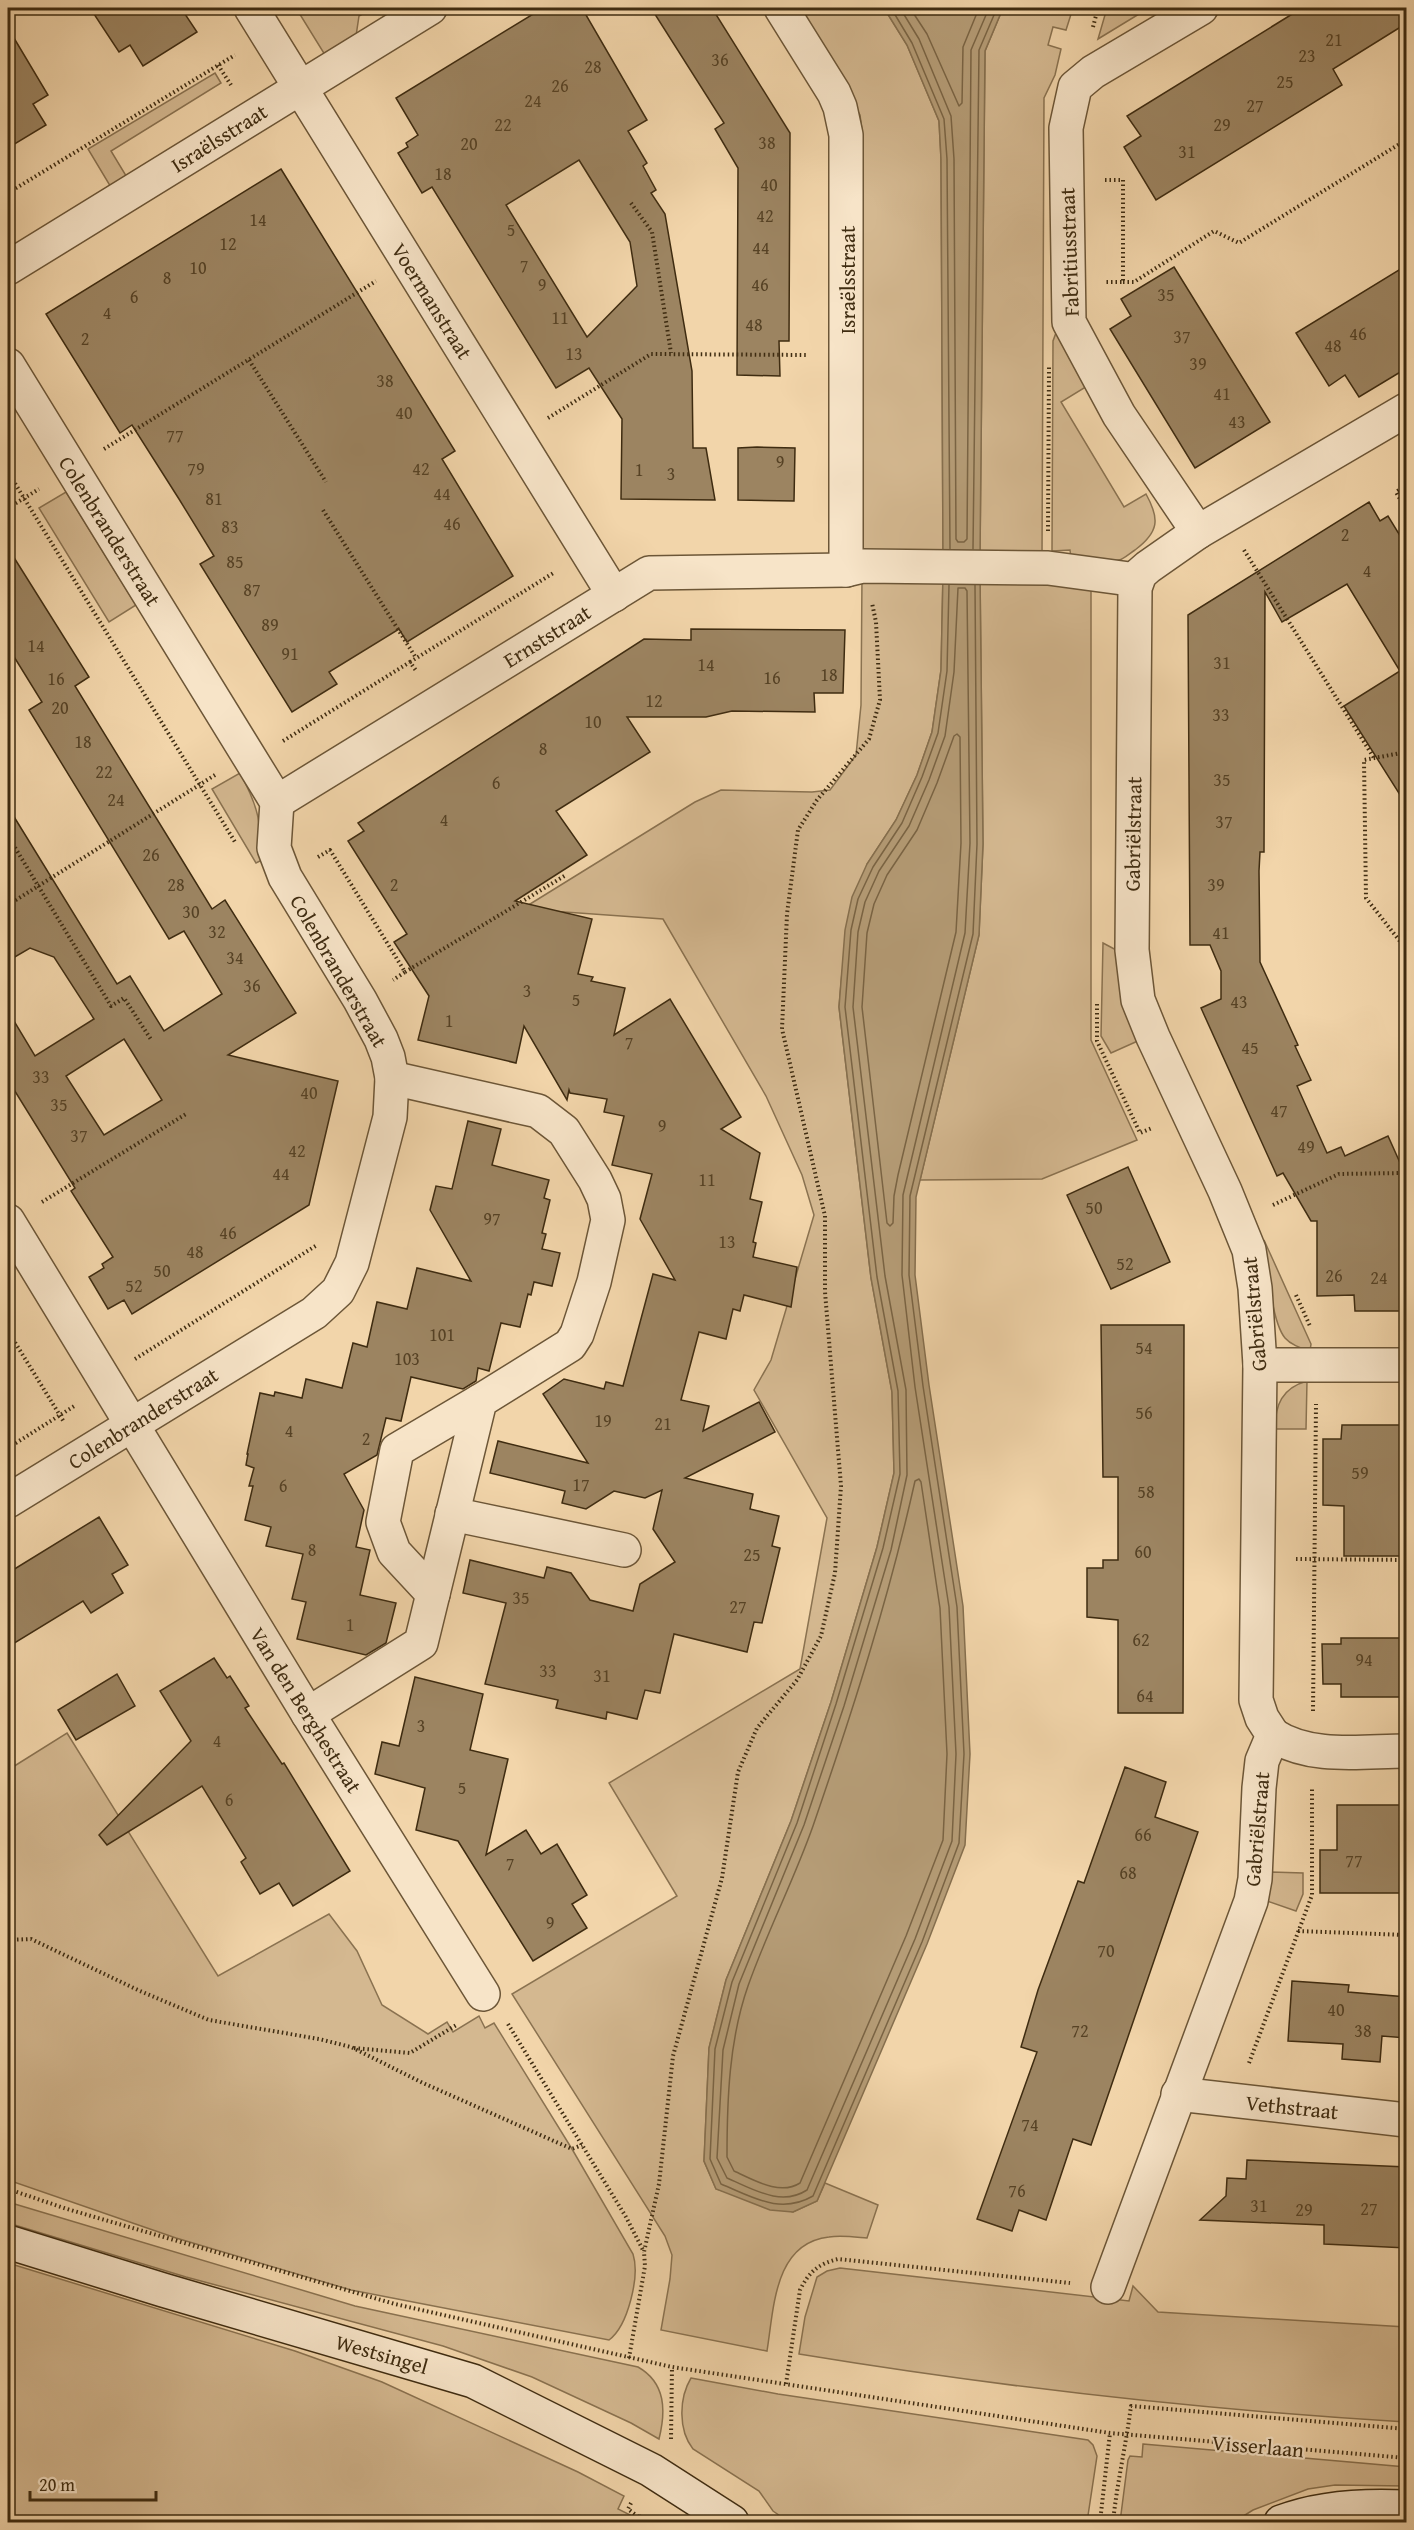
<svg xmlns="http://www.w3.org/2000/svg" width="1414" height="2530" viewBox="0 0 1414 2530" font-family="'Gentium Book Plus',serif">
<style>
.green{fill:#d4b890;stroke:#8a7250;stroke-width:1.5}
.water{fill:#b59c76;stroke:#866f4e;stroke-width:1.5}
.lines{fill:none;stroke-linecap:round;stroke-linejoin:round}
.shore{stroke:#7a6444;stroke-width:1.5}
.building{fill:#9c8461;stroke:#3f2c11;stroke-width:1.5;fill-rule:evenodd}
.street-casing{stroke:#6c5637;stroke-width:36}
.secondary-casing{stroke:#3f2c11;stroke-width:36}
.path{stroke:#3f2c11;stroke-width:4;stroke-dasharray:1.5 3;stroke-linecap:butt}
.street{stroke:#f7e4c8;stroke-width:33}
.secondary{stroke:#f7e4c8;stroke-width:33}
.labels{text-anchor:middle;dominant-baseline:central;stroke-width:4.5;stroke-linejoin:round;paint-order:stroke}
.number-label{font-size:18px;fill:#564225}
.street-label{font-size:21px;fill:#3f2c11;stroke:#f7e4c8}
</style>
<rect width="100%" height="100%" fill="#f2d5aa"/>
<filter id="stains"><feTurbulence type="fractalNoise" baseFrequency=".00333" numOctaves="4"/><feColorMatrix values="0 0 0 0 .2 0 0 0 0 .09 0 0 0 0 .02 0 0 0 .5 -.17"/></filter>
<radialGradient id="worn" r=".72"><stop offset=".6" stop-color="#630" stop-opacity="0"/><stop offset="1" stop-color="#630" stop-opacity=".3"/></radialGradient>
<g class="green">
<path d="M296,8H373L359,16L356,36L325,55Z"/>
<path d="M798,8H884L907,45L939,121L941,159L943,556L861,555L863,138L860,115Z"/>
<path d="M1003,8H1073L1066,30L1053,27L1048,45L1061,49L1055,75L1044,98L1042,557L980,556L985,51Z"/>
<path d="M1107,8H1149L1098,39Z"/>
<path d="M215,73L221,83L111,151L128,179L112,189L88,149Z"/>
<path d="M1057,330L1089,385L1061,402L1124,507L1146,494C1160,519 1159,532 1135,550C1130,553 1124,559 1119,560C1105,563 1086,559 1071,558L1070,550L1052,551L1053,341Z"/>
<path d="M66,492L136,605L109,622L39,508Z"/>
<path d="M943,574L941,670L932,732L917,775L896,820L867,864L842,972L839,1007L871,1278L892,1392L894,1473L877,1547L831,1702L791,1821L726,1980L709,2048L704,2161L716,2189L793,2212L817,2201L825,2183L878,2205L867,2238C855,2237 841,2235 829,2237C774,2243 774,2308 767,2351L661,2330L670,2279L672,2255L665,2236L512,1994L677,1896L609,1783L800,1669L827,1518L754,1390L771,1360L814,1215L802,1175L766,1096L663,919L522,909L695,802L721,790L812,792L830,790L856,755L861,705L862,576Z"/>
<path d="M980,574L1091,577V1040L1137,1140L1042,1179L920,1180L979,935L983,844Z"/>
<path d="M240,773C259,808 260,820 262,860L256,863L212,789Z"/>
<path d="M1103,943L1120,952L1140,1040L1111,1053L1101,1036Z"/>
<path d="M1264,1240L1311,1344L1310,1351C1301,1348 1291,1345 1285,1338C1271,1321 1267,1263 1264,1240Z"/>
<path d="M1307,1381L1306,1429H1275C1275,1405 1282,1388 1307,1381Z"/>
<path d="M67,1733L218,1976L329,1914L357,1951L382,2005L428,2034L447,2022L453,2032L479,2016L485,2028L494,2023L572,2149L633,2254C640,2276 628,2326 609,2340L351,2290L176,2238L8,2180V1770Z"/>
<path d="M1271,1872L1303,1873V1894L1296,1911L1267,1901Z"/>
<path d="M8,2202L355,2306L638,2367C666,2383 666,2411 659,2439L631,2423L532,2377L443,2346L186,2277L8,2223Z"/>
<path d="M8,2263L295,2351L382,2382L578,2472L624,2496L618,2509L638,2519L640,2515L653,2522H8Z"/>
<path d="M840,2268L1129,2301L1133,2286L1158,2312L1406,2327V2422C1203,2410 1000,2387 799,2354L805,2317L817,2277L827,2271Z"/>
<path d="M691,2378L778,2394L1088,2440L1093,2445L1097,2456L1087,2522H789L773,2511L759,2491L693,2449C678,2430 679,2398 691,2378Z"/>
<path d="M1143,2444L1406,2467V2486L1335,2485L1308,2489L1253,2510L1234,2522H1120L1128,2460L1130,2456L1142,2457Z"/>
</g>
<g class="water">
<path d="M884,8H1003L985,51L980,556H943L941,159L939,121L907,45Z"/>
<path d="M943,574H980L983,844L979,935L916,1197L915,1275L929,1385L963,1606L970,1754L965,1845L927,1944L817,2201L793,2212L770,2210L716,2189L704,2161L709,2048L726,1980L791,1821L831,1702L877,1547L894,1473L892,1392L871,1278L839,1007L845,930L852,897L867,864L896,820L917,775L932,732L941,670Z"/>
</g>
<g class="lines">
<g class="shore">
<path d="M891,8L912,43L944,119L947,159L950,549"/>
<path d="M900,8L919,39L951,116L954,159L956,539L958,542H964L967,539L971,50L989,8"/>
<path d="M910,8L927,34L959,106L962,103L963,47L979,8"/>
<path d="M973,549L979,50L997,8"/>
<path d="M949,585L947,671L938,733L922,777L902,823L873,867L858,899L851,930L845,1007L877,1277L898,1391L900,1474L883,1548L836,1704L797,1823L732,1982L715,2049L710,2159L721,2184C753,2197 780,2215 813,2196L922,1942L959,1843L964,1754L957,1607L923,1386L909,1275L910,1196L973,934L977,844L975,585"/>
<path d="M958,588H965L967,591L970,843L965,933L903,1195L902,1275L915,1387L949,1607L956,1754L952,1841L915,1939L807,2190C781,2207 753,2189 727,2178L717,2158L723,2050L739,1984L804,1825L844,1706L891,1550L907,1475L906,1390L885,1276L853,1007L858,932L865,902L879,871L909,826L929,780L945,736L954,672Z"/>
<path d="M957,734L960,737L961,843L956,932L898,1175L894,1196L893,1223L890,1226L887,1223L862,1007L867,933L874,904L887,875L917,830L937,783L954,736Z"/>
<path d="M919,1479L921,1482L940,1608L947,1754L943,1840L906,1936L800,2183C780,2196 754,2180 734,2171L727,2157C727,2100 729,2040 748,1986C767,1932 794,1880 813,1826C852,1713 889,1598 915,1481Z"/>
</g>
</g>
<g class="building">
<path d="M90,8H181L197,32L143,66L130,45L119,52Z"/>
<path d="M543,8H582L647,120L628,131L647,163L643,166L656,190L651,193L665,214L692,371L693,448H706L715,500L621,499L622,419L589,368L556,388L432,187L422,193L398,153L408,147L406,143L418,135L396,98ZM579,160L630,242L637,286L587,337L506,205Z"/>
<path d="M651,8H712L790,133L789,341H779L780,376L737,375L738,168L715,129L724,123Z"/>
<path d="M1302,8H1407V23L1333,69L1342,85L1156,200L1124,147L1141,136L1127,116Z"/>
<path d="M8,28L48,95L33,104L46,125L8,148Z"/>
<path d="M281,169L455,451L442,459L513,576L407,642L399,629L329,672L337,684L292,712L200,564L214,556L179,499L132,425L120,433L46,314Z"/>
<path d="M1407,265V368L1359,397L1345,375L1329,386L1296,333Z"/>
<path d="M1174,267L1270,422L1195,468L1110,329L1131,316L1121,299Z"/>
<path d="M757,447L795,448L794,501L738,500V448Z"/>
<path d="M1369,502L1380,521L1388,516L1407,547V806L1344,706L1400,671L1347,584L1282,622L1265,592L1264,852H1260L1259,871L1260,962L1298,1045L1295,1046L1311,1080L1297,1086L1327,1153L1341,1147L1345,1156L1388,1136L1401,1165L1402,1248H1407V1311H1355L1354,1295L1317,1296V1221H1311L1283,1173L1277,1176L1201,1008L1221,999V971L1210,945H1190L1188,615Z"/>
<path d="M8,548L89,677L75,686L179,855L212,909L225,900L296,1013L228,1055L338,1081L309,1205L132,1314L124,1300L108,1309L89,1277L104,1268L102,1264L113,1257L71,1191L75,1188L8,1080V1011L35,1056L94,1019L54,957L30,948L8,961V807L117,984L130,976L164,1031L222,994L184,931L169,939L29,710L42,702L8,647ZM124,1039L162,1100L104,1135L66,1076Z"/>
<path d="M691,629L845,630L843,693H814L815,712L732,711L706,717H627L650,752L556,811L587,855L515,901L592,919L578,974L593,977L591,981L625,988L614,1035L670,999L741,1117L721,1129L760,1153L750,1199L762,1202L753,1242L756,1243L753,1257L797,1267L791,1307L744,1295L740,1311L733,1309L726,1339L699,1332L681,1400L709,1406L703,1431L759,1402L775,1432L685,1478L753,1494L750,1509L779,1516L772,1546L780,1548L762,1623L754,1622L747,1652L674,1634L660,1693L645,1690L637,1719L607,1712L606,1719L556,1708L558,1700L485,1684L506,1603L463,1593L470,1560L544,1578L547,1567L571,1573L590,1600L633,1611L640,1584L675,1562L653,1529L662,1490L645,1498L614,1491L586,1509L562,1503L565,1491L490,1473L498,1441L588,1463L543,1394L564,1379L604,1389L606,1382L623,1386L653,1274L675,1280L640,1219L652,1174L612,1165L624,1116L604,1112L607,1099L570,1093L569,1090L567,1100L524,1026L516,1063L418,1040L429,996L394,942L407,934L348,841L364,831L358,823L644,639L691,640Z"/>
<path d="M468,1121L501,1129L492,1165L549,1180L544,1198L550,1200L542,1233L546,1234L542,1249L560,1253L552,1286L534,1282L531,1295L528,1294L520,1327L501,1323L489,1371L478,1368L476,1381L463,1389L411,1377L401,1421L386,1418L377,1455L344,1474L364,1510L356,1547L370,1550L360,1595L396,1603L386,1643L366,1655L297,1639L306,1602L292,1599L303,1554L266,1546L271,1527L245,1520L253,1486H249L254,1468L246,1465L248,1454H247L260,1393L274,1396L275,1392L302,1398L306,1379L342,1388L353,1343L367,1347L377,1302L407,1309L417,1268L471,1281L430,1210L436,1186L452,1189Z"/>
<path d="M1128,1167L1170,1262L1111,1289L1067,1195Z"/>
<path d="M1101,1325H1184L1183,1713H1118V1620L1087,1617V1568H1103V1560H1118V1477H1103Z"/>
<path d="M1342,1425H1407V1556H1344V1506L1323,1505V1439H1341Z"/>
<path d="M99,1517L128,1565L112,1574L123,1593L91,1613L83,1601L8,1647V1573Z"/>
<path d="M1341,1638H1407V1697H1341V1684H1323L1322,1644H1341Z"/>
<path d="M214,1658L227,1678L230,1676L249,1706L245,1708L282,1764L284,1763L350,1871L293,1906L279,1883L260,1894L241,1862L246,1858L202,1786L107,1845L99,1835L191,1741L160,1691Z"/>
<path d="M117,1674L135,1706L76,1740L58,1710Z"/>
<path d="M415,1677L483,1694L470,1750L508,1759L486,1855L526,1830L541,1854L557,1844L587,1895L572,1904L587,1928L533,1961L458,1841L416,1830L425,1788L375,1774L382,1742L399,1746Z"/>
<path d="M1125,1767L1166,1782L1155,1817L1198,1832L1091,2145L1073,2139L1046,2220L1019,2210L1012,2231L977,2219L1037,2052L1021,2047L1038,1990L1078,1881L1084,1883Z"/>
<path d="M1337,1805H1407V1893H1320V1850H1337Z"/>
<path d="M1292,1981L1349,1985L1348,1992L1407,1997V2038L1382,2036L1380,2062L1342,2059L1343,2044L1288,2041Z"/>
<path d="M1247,2160L1407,2167V2248L1324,2244V2225L1200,2220L1226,2196L1227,2178L1246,2179Z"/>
</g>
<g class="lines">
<defs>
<g id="street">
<path d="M251,8L614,595"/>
<path d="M781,8L834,93L840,107L846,135V570"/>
<path d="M8,268L430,8"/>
<path d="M8,365L277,802L274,848L285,877L360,1000L381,1039L388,1057L392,1078L390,1117L352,1263L338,1291L314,1313L8,1501"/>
<path d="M1198,532L1119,415L1069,322L1066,128L1075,87L1093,72L1201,8"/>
<path d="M277,802L649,573L846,570L863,566L1048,568L1137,580"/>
<path d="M8,1221L308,1714L483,1994"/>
<path d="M1260,1365H1406"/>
<path d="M452,1514L624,1550"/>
<path d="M433,1594L394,1552L383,1522L397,1450L480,1401"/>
<path d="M308,1714L421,1643L480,1401L570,1345L577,1334L594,1282L608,1220L604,1199L595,1180L564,1131L538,1111L392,1078"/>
<path d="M1273,1735C1311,1760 1363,1751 1406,1751"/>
<path d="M1178,2094L1406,2120"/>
<path d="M1108,2287L1251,1901L1255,1879L1259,1788L1262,1761L1273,1735L1262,1718L1256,1700L1260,1365L1255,1288L1249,1250L1225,1191L1153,1037L1138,1000L1132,950L1135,588L1140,574L1148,567L1198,532L1406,410"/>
</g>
<g id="secondary">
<path d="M8,2242L163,2290L473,2381L651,2470L732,2522"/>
<path d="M1281,2522C1320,2507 1365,2505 1406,2507"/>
</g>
</defs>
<use href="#street" class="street-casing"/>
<use href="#secondary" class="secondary-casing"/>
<g class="path">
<path d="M1093,27L1098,8"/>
<path d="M218,65L231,85"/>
<path d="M1105,180H1123V282H1106"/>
<path d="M8,193L235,55"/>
<path d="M631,203L652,232L671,353"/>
<path d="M1123,282H1134L1214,231L1239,243L1406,140"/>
<path d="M249,360L326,482"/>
<path d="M548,418L651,354L807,355"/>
<path d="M104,449L376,281"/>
<path d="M8,472L235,842"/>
<path d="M1406,485L1396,492L1406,510"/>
<path d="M8,508L39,489"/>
<path d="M323,510L416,658"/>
<path d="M1048,531L1049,367"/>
<path d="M1244,550L1374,758"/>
<path d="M410,662L555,572"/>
<path d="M283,741L410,662L417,672"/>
<path d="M1406,752L1364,760L1366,898L1406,949"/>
<path d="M8,836L111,1006L124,998L152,1041"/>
<path d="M318,857L330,850L405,972L393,980"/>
<path d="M8,905L215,775"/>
<path d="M405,972L566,875"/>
<path d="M1097,1004V1041L1140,1133L1152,1128"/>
<path d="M1402,1173L1406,1053"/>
<path d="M42,1202L186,1114"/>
<path d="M1273,1205L1339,1174L1402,1173V1194H1406"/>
<path d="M1296,1295L1310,1326"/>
<path d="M8,1331L64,1422"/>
<path d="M135,1359L317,1245"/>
<path d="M8,1448L76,1405"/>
<path d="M1296,1559L1406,1560"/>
<path d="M1313,1711L1316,1404"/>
<path d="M1298,1931L1406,1935"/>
<path d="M8,1940L31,1939L140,1991L209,2020L319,2039L351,2047L423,2083L572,2149L582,2145"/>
<path d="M508,2024L626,2217L644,2252"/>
<path d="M354,2048L410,2053L458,2024"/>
<path d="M1249,2063L1312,1895V1788"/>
<path d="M8,2189L67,2209L395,2304L672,2367L1110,2433L1406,2458"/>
<path d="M629,2358L645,2266L644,2252L659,2184L673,2056L722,1878L738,1772L757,1728L797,1680L821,1636L835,1573L841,1486L825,1292V1216L782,1029L787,914L798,830L817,800L869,739L880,700L876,622L872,603"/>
<path d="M786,2384L800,2290C809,2272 818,2264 838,2259L1070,2283"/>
<path d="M671,2439L672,2367"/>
<path d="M631,2503L628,2509L645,2522"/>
<path d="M1100,2522L1110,2433"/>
<path d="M1113,2522C1117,2483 1126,2445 1131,2406L1406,2429"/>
</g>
<use href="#street" class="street"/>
<use href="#secondary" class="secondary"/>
</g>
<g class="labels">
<g class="number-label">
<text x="1334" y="39">21</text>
<text x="1307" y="55">23</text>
<text x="720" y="59">36</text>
<text x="593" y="66">28</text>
<text x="1285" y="81">25</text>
<text x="560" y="85">26</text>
<text x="533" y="100">24</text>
<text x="1255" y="105">27</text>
<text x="503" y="124">22</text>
<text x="1222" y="124">29</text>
<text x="767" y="142">38</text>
<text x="469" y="143">20</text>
<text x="1187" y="151">31</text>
<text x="443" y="173">18</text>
<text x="769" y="184">40</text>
<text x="765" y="215">42</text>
<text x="258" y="219">14</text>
<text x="511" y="229">5</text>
<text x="228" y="243">12</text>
<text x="761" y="247">44</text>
<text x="524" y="265">7</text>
<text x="198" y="267">10</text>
<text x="167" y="277">8</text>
<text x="542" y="284">9</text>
<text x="760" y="284">46</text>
<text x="1166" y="294">35</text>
<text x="134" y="296">6</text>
<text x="107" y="312">4</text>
<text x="560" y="317">11</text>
<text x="754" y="324">48</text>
<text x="1358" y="333">46</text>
<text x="1182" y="336">37</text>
<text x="85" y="338">2</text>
<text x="1333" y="345">48</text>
<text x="574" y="353">13</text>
<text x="1198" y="363">39</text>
<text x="385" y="380">38</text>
<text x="1222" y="393">41</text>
<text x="404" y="412">40</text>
<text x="1237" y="421">43</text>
<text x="175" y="435">77</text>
<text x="780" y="461">9</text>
<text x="196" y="468">79</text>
<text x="421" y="468">42</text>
<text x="639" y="469">1</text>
<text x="671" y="473">3</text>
<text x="442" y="493">44</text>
<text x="214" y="498">81</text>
<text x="452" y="523">46</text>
<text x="230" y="526">83</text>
<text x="1345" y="534">2</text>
<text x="235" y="561">85</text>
<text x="1367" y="570">4</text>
<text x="252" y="589">87</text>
<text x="270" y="624">89</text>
<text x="36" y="645">14</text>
<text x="290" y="653">91</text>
<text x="1222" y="662">31</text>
<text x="706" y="664">14</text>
<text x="829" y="674">18</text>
<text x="772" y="677">16</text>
<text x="56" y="678">16</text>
<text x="654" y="700">12</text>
<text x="60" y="707">20</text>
<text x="1221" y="714">33</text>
<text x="593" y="721">10</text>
<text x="83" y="741">18</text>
<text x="543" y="748">8</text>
<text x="104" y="771">22</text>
<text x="1222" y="779">35</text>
<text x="496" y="782">6</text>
<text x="116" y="799">24</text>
<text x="444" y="819">4</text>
<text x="1224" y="821">37</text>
<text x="151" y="854">26</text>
<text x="176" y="884">28</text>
<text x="394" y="884">2</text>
<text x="1216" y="884">39</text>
<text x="191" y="911">30</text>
<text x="217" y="931">32</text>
<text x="1221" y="932">41</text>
<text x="235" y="957">34</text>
<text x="252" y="985">36</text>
<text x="527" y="990">3</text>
<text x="576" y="999">5</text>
<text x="1239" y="1001">43</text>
<text x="449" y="1020">1</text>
<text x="629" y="1042">7</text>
<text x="1250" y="1047">45</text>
<text x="41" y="1076">33</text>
<text x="309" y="1092">40</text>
<text x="59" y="1104">35</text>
<text x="1279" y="1110">47</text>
<text x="662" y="1125">9</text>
<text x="79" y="1135">37</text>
<text x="1306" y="1146">49</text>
<text x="297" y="1150">42</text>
<text x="281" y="1173">44</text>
<text x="707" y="1179">11</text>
<text x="1094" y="1207">50</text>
<text x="492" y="1218">97</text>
<text x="228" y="1232">46</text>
<text x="727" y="1241">13</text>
<text x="195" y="1251">48</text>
<text x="1125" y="1263">52</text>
<text x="162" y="1270">50</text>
<text x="1334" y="1275">26</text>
<text x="1379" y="1277">24</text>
<text x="134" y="1285">52</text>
<text x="442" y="1334">101</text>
<text x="1144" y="1347">54</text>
<text x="407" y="1358">103</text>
<text x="1144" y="1412">56</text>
<text x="603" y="1420">19</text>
<text x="663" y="1423">21</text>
<text x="289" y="1430">4</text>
<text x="366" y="1438">2</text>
<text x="1360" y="1472">59</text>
<text x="581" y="1484">17</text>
<text x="283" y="1485">6</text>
<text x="1146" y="1491">58</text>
<text x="312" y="1549">8</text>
<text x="1143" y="1551">60</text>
<text x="752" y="1554">25</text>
<text x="521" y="1597">35</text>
<text x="738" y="1606">27</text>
<text x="350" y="1624">1</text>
<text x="1141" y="1639">62</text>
<text x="1364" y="1659">94</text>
<text x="548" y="1670">33</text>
<text x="602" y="1675">31</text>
<text x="1145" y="1695">64</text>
<text x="421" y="1725">3</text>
<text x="217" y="1740">4</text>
<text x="462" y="1787">5</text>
<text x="229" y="1799">6</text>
<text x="1143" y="1834">66</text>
<text x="1354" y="1860">77</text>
<text x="510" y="1863">7</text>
<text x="1128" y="1872">68</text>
<text x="550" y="1922">9</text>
<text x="1106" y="1950">70</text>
<text x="1336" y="2009">40</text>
<text x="1080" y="2030">72</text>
<text x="1363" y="2030">38</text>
<text x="1030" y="2124">74</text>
<text x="1017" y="2190">76</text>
<text x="1259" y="2205">31</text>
<text x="1369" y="2208">27</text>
<text x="1304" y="2209">29</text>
</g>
<g class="street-label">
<text transform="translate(219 138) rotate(-32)">Israëlsstraat</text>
<text transform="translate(1069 252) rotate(-92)">Fabritiusstraat</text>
<text transform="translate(847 280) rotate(-90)">Israëlsstraat</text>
<text transform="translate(432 301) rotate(58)">Voermanstraat</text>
<text transform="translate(110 531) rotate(58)">Colenbranderstraat</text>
<text transform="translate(547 636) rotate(-32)">Ernststraat</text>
<text transform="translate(1133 834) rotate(-89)">Gabriëlstraat</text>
<text transform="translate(339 971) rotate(60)">Colenbranderstraat</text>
<text transform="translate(1254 1314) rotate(-95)">Gabriëlstraat</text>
<text transform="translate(143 1418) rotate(-32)">Colenbranderstraat</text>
<text transform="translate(306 1710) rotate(58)">Van den Berghestraat</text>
<text transform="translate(1257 1829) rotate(-85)">Gabriëlstraat</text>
<text transform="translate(1292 2107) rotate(6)">Vethstraat</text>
<text transform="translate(382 2354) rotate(16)">Westsingel</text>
<text transform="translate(1258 2446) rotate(5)">Visserlaan</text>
</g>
</g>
<rect width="1414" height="2530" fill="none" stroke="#f2d5aa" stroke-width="30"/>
<rect x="9" y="9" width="1396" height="2512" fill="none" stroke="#3f2c11" stroke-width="3"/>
<rect x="15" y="15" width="1384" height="2500" fill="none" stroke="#3f2c11" stroke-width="1.5"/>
<path d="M30 2491v9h126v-9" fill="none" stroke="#3f2c11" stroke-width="3"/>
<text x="39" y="2491" font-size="18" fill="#3f2c11" stroke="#f7e4c8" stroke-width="4.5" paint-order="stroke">20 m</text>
<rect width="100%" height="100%" filter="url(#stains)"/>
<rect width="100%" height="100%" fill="url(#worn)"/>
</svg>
